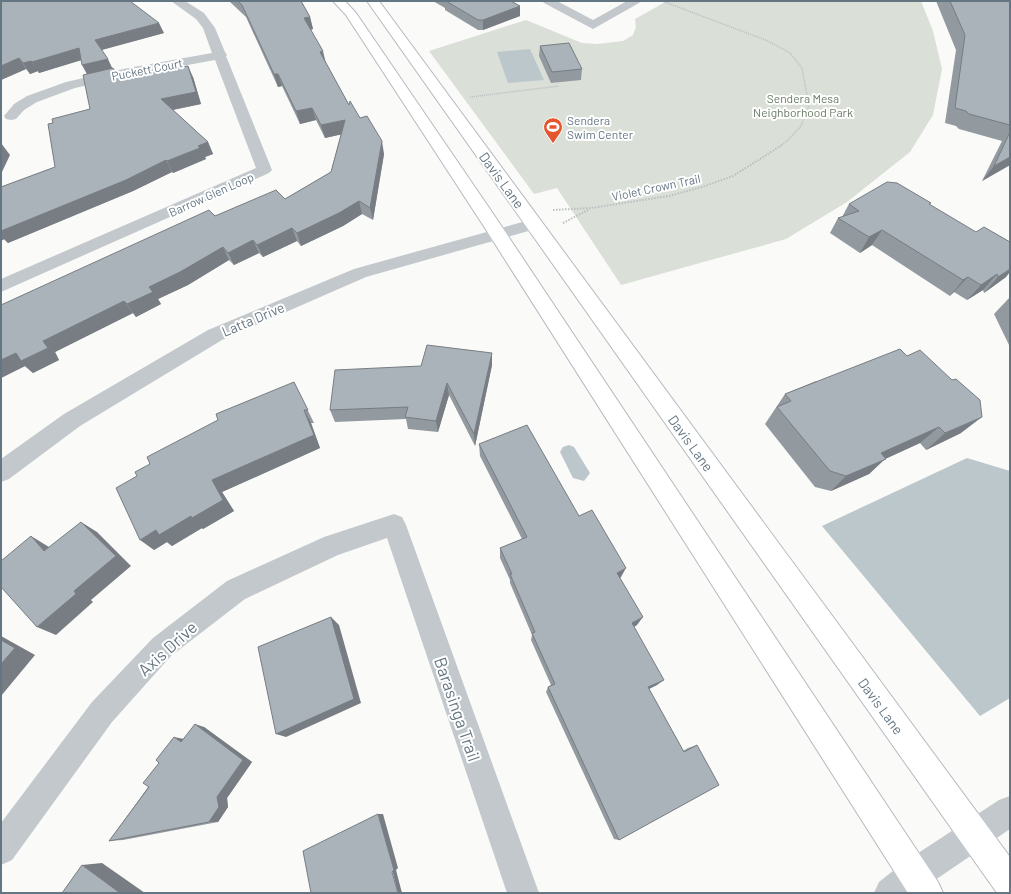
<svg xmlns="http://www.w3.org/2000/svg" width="1011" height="894" viewBox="0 0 1011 894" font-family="Barlow,sans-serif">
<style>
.green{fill:#dadfd7}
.water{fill:#bbc7cb}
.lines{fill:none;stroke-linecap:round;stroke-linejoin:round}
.major-casing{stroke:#b5babe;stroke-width:2}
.path-far1{stroke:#bbbfc2;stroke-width:1.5;stroke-dasharray:1 1;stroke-linecap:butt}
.path{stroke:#bbbfc2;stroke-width:2;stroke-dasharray:1.5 1.5;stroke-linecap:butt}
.minor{fill:#c3c8cc;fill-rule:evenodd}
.major{fill:#fff;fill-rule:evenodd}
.wall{fill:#929a9f}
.shaded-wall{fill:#777d82}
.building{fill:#aab3b9;stroke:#777d82}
.labels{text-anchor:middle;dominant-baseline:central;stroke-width:4;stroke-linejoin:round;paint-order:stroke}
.far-street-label{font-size:12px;fill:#657683;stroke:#fff}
.far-park-label{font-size:12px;fill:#687a64;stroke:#fff}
.far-poi-label{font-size:12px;fill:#657683;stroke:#fff;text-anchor:start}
.street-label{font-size:14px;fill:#657683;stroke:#fff}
.near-street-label{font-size:17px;fill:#657683;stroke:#fff}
</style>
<rect width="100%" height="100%" fill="#fafaf8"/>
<path class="green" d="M667,1H921L933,31L942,69L933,115L910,152L847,202L786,239L621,285L557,188L534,194L429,51L526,20L582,43L597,44L623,41L633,35L636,27L635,19Z"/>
<g class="water">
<path d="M530,49L544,80L508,83L497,52Z"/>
<path d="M569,445L574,447L590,473L584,481L573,478L560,452L563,447Z"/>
<path d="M967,458L1010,471V698L980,716L822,526Z"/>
</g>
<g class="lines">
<defs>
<g id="major">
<path d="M333,1H345L356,13L496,218L938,882L943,893H908L483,225L346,15Z"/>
<path d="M367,1H379L1010,857V893H997Z"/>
</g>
</defs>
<use href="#major" class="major-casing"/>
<g class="path-far1">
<path d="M662,1L768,41L790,53L802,68L809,106L801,126L786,142L780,146"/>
<path d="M470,97L559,86"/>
</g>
<g class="path">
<path d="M553,210L591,208L669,196L702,187L733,176L782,145"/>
<path d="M563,223L590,209"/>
</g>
<g class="minor">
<path d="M171,1H185L204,13L215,28L225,52L227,55L226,56L272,170L269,173L1,292V279L256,168L215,60L128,76L75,88L37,102L24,110L16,119L11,120L6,119L4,116L14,104L27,96L66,82L128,68L212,53L203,28L196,19Z"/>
<path d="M542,1H557L593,20L627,1H641L639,3L593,29L544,3Z"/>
<path d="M533,219L539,220L541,224L539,228L366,277L222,340L80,426L9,479L1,482V459L64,414L208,330L354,269Z"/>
<path d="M394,514L402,517L406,525L539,893H507L387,538L338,555L245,599L171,656L112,722L12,860L1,865V823L92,702L153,638L227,581L324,537Z"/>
<path d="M1010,796V829L916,893H874L879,882L903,863L999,800Z"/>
</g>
<use href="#major" class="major"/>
</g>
<g class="wall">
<path d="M1,1L164,33L102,50L112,68L120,79L193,77L201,104L173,110L208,142L213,154L205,157L206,159L173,173L172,172L133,191L8,243L4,239L1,241V187L55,167L53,123L90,109L87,74L81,60L39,73L38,71L30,74L26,69L1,80Z"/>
<path d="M229,1H301L310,17L313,29L311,30L326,63L349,105L360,118L384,154L373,220L362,214L343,226L301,246L297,241L263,257L259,253L234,265L229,260L188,285L158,299L161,304L136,317L133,313L55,352L59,360L33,373L25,366L1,378V305L215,216L285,199L331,172L341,134L325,138L316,120L300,124L282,86L278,87L246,17Z"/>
<path d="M433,1H511L520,16L483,30H478L445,10V8Z"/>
<path d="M936,1H1010V165L982,181L1002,141L959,129L956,126L945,123L956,50Z"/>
<path d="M540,46L582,69L581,80L551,83L539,56Z"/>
<path d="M849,204L930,205L1006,277L984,293L983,290L967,300L954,292L950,296L872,245L860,253L830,233L838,218L842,217Z"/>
<path d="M1010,297V347L994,314Z"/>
<path d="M492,353V365L475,446L449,395L438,432L408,429L406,419L335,422L330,410L421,366Z"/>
<path d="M816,381L961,433L926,450L920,443L885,459L869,474L831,491L815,487L765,424L785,394Z"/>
<path d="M294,382L314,423H311L320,448L222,492L234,511L203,529L202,528L172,546L167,542L154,550L137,476L150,464Z"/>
<path d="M479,444L579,516L621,577L620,578L637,625L634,627L657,685L649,689L683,751L688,748L697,745L619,840L614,839L546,692L548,687L551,685L531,640L532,635L510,583V580L500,558V548L522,539L480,456Z"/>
<path d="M204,727L252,762L227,798L228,807L218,822L123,840L109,841L183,739Z"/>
</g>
<g class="shaded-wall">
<path d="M520,6V16L483,30V20Z"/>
<path d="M310,17L313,29L308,30L304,18Z"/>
<path d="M159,23L164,33L101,50L95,40Z"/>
<path d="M79,48L85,59L39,73L32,62Z"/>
<path d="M323,51L326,64L320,52Z"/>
<path d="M19,58L26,69L1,80V66Z"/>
<path d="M108,59L113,70L88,76L82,65Z"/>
<path d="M31,61L38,71L30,74L23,63Z"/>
<path d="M188,66L193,77L201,104L167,111L161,99Z"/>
<path d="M274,74H278L282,86L278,87Z"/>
<path d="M312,108L316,120L300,124L296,111Z"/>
<path d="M345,120L348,133L325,138L321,125Z"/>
<path d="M382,141L384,154L373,220L370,208Z"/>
<path d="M208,142L213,154L205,157L206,159L173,173L167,161L198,146Z"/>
<path d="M1,143L10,155L1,174Z"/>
<path d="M1010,157V165L982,181L994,166Z"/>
<path d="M166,160L172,172L133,191L8,243L4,239L1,241V231Z"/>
<path d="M359,201L362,214L343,226L301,246L297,233Z"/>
<path d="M292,228L297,241L263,257L257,245Z"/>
<path d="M882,230L872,245L860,253L869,237Z"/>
<path d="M253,240L259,253L234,265L228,253Z"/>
<path d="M223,247L229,260L188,285L158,299L161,304L136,317L127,304L149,287Z"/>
<path d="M1010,269V272L1006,277L984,293L998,277Z"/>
<path d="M997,274L983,290L967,300L981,285Z"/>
<path d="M968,277L954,292L950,296L963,280Z"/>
<path d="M124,301L133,313L55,352L59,360L33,373L25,366L1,378V360L16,353L43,341Z"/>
<path d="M492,353V365L475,446L474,434Z"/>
<path d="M447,383L449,395L438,432L436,421Z"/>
<path d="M304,410L311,423L320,448L222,492L234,511L203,529L202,528L172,546L167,542L154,550L140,540L156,530L191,516L212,480Z"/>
<path d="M982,417L961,433L926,450L945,433Z"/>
<path d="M939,427L920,443L885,459L869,474L831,491L846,476L881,453Z"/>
<path d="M81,522L97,532L131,566L91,600L93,602L56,635L37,627L74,591Z"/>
<path d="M31,536L49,547L44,551Z"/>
<path d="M626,568L621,577L613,582L617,573Z"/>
<path d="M331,617L339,625L361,703L286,737L276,734Z"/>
<path d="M643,617L637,625L627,630L632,623Z"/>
<path d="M1,636L35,655L1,696Z"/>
<path d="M664,680L657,685L642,692L648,687Z"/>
<path d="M195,724L204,727L252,762L227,798L228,807L218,822H209Z"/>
<path d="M174,737L184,739L181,742Z"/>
<path d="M378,814H383L398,868L396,870L402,893H398Z"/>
<path d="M102,863L145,893H120L82,865Z"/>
</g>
<g class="building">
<path d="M1,1H130L159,23L95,40L108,59L82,65L79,48L32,62L31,61L23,63L19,58L1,66Z"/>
<path d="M238,1H301L310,17L304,18L323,51L320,52L349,105L350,101L360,118L367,116L382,141L370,208L359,201L339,213L297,233L292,228L257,245L253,240L228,253L223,247L180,272L149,287L153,292L127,304L124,301L43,341L48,348L21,361L16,353L1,360V305L209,210L215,216L276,190L285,199L331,172L345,120L321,125L312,108L296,111L278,74H274L242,5Z"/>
<path d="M446,1H511L520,6L483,20H478Z"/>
<path d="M950,1H1010V125L969,114L966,111L955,108L965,35Z"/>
<path d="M569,43L582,69L552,72L540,46Z"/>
<path d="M188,66L196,92L161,99L208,142L198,146L200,148L167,161L166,160L126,180L1,231V187L55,167L48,124L53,123L52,119L90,109L83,75L113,68L120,79Z"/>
<path d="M1010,132V157L994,166Z"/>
<path d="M887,182L897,183L931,203L929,204L976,232L984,227L1010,242V269L998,277L997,274L981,285L968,277L963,280L882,230L869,237L838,218L859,211L849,204Z"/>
<path d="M427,345L492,353L474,434L447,383L436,421L405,417L408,407L330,410L335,370L421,366Z"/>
<path d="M900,349L907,356L920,350L952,380L956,379L980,400L982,417L945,433L939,427L881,453L886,459L846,476L830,471L777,407L791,401L785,394Z"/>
<path d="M294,382L308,410H304L314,435L212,480L223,500L192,518L191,516L159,535L156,530L140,540L116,488L137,476L135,472L150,464L147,457L218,420L216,414Z"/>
<path d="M527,425L579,516L592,510L626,568L617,573L643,617L632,623L664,680L648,687L684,752L697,745L719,785L619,840L548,687L555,684L532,633L535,632L510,574H512L500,548L527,537L479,444Z"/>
<path d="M81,522L116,556L74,591L76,594L37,627L1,587V561L31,536L44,551Z"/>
<path d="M331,617L354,699L276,734L258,647Z"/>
<path d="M1,640L15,648L1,664Z"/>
<path d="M195,724L243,760L217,797L219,807L209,822L109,841L149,787L143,783L159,763L156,760L174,737L181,742Z"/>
<path d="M378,814L394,870L392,872L398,893H311L303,851Z"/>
<path d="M82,865L120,893H62Z"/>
</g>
<defs>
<symbol id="stadium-pin" viewBox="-11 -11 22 30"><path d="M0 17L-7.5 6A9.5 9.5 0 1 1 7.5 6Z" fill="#e4572e" stroke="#fff"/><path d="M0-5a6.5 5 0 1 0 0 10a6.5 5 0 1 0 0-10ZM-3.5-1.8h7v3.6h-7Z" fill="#fff"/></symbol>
</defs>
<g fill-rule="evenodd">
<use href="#stadium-pin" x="542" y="116" width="22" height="30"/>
</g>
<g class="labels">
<g class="far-street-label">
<text transform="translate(147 69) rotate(-11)">Puckett Court</text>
<text transform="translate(656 187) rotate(-12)">Violet Crown Trail</text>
<text transform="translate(211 194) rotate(-24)">Barrow Glen Loop</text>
</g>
<g class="far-park-label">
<text x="803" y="98">Sendera Mesa<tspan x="803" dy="14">Neighborhood Park</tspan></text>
</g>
<g class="far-poi-label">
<text x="567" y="120">Sendera<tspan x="567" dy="14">Swim Center</tspan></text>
</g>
<g class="street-label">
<text transform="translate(502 180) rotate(54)">Davis Lane</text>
<text transform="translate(253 319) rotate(-23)">Latta Drive</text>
<text transform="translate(691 443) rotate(54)">Davis Lane</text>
<text transform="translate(881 706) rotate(54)">Davis Lane</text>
</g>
<g class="near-street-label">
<text transform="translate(167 648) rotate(-42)">Axis Drive</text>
<text transform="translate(458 709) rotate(71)">Barasinga Trail</text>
</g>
</g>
<rect width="1011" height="894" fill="none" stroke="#657683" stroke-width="4"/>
</svg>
